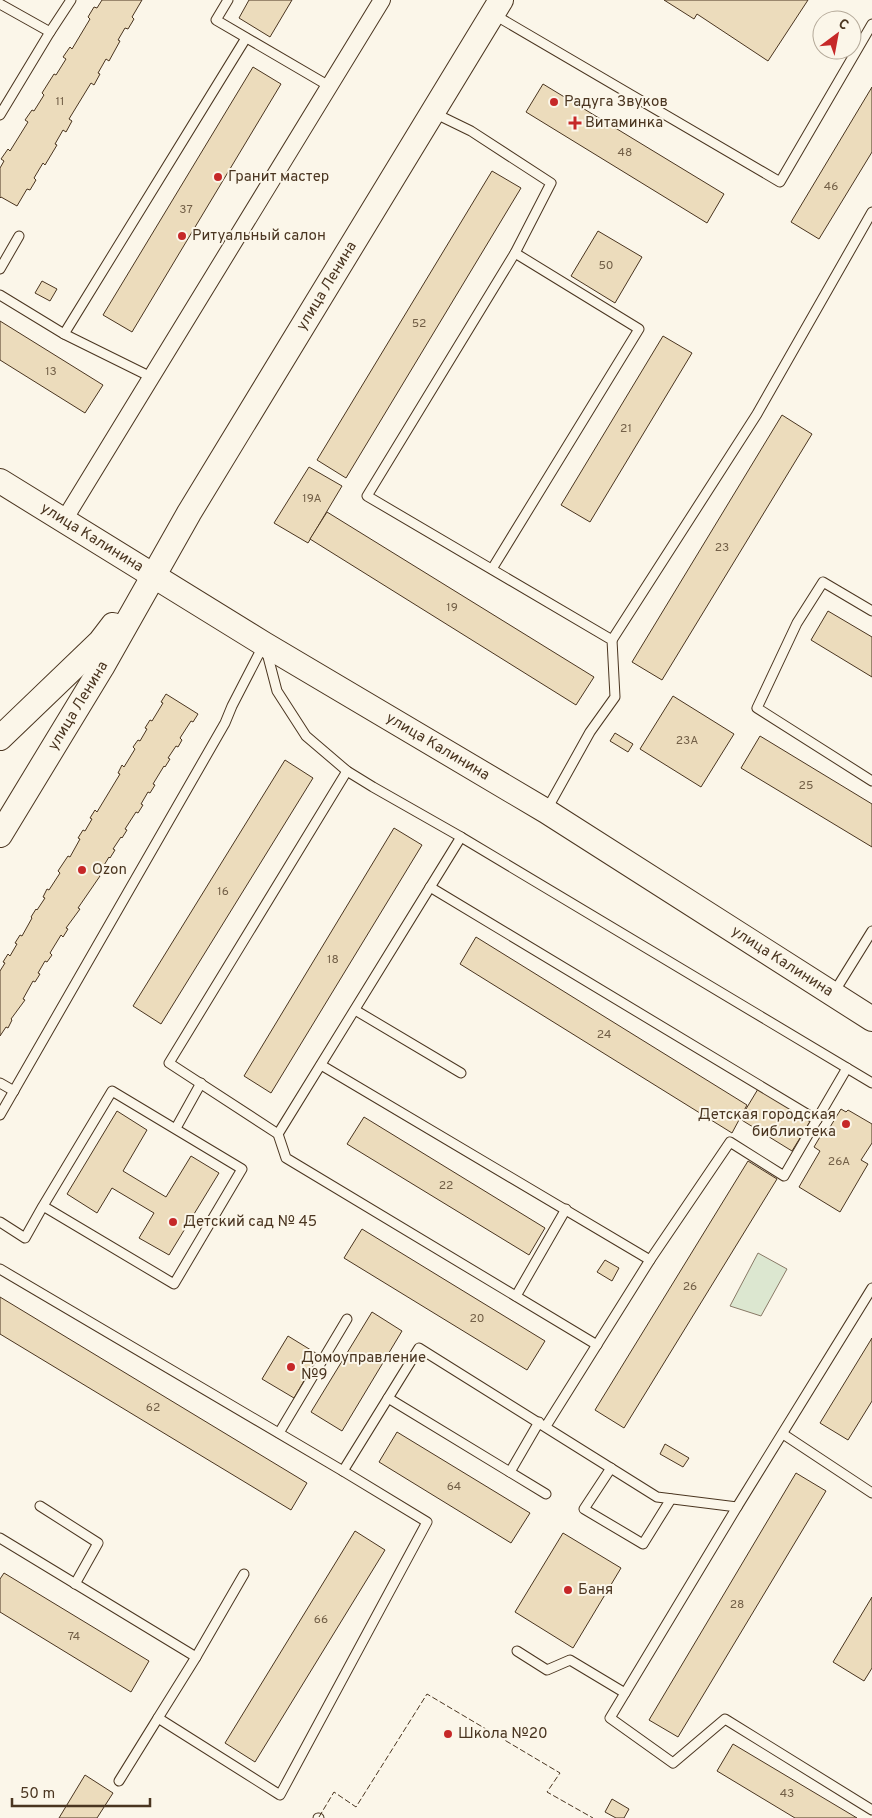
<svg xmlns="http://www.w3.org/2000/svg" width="872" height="1818" viewBox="0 0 872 1818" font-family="Overpass,sans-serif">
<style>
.green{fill:#dce7d0;stroke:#887966}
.building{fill:#ecdcbc;stroke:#4a3520}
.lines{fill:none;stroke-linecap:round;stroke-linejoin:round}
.lane-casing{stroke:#4a3520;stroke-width:11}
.street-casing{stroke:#4a3520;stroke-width:18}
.secondary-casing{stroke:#4a3520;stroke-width:26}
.lane{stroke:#fbf6e9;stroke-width:9}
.street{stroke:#fbf6e9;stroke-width:16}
.secondary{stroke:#fbf6e9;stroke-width:24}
.fence{stroke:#4a3520;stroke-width:1;stroke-dasharray:6 2.5;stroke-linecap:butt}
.poi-dot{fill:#c62828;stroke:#fbf6e9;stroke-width:2}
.labels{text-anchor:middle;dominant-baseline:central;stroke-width:4;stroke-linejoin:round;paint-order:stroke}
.number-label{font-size:12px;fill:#725f47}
.poi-label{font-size:15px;fill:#4a3520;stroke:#fbf6e9;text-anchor:start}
.street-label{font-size:15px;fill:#4a3520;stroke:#fbf6e9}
</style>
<rect width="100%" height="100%" fill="#fbf6e9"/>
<path class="green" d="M758,1253L787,1269L761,1316L730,1306Z"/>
<g class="building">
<path d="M102,0H142L132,17L134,19L128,29L125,28L118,40L120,41L109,61L106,59L98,73L100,74L94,85L91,83L69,119L72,121L66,132L63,130L55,144L57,145L45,165L43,163L34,178L36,180L30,190L27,189L17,206L1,197L0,198V168L4,161L1,159L8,149L10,151L28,122L25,120L32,110L34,111L44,95L42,93L54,74L56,75L66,59L63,57L70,47L72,49L90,19L88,17L94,7L97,8Z"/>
<path d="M249,0H292L270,37L239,18Z"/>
<path d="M664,0H808L768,61L697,14L694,19Z"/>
<path d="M253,67L281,84L132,332L103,315Z"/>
<path d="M543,84L724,194L707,223L526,112Z"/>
<path d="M872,87V152L819,239L791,222Z"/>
<path d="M492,171L521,188L346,478L317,460Z"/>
<path d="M598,231L642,257L615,303L571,276Z"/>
<path d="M42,281L57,289L50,301L35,293Z"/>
<path d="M0,321L103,385L85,413L0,360Z"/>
<path d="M663,336L692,353L590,522L561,505Z"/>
<path d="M782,415L812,434L662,680L632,662Z"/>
<path d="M309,467L342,486L308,543L274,523Z"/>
<path d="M327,512L594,677L576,705L310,539Z"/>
<path d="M828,611L872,637V677L811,640Z"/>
<path d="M166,694L198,714L193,722L191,721L180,738L182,740L178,747L176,746L168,758L170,759L165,767L164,766L153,784L155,785L150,793L148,792L141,804L143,805L138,813L136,812L125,829L127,830L122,838L121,837L113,849L115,850L110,858L109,857L98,875L100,876L78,908L80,909L66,928L68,929L63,937L61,935L50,953L52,955L47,962L45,961L38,973L40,974L35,982L33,981L23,999L25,1000L11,1019L12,1020L8,1028L6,1027L0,1036V971L5,963L3,962L8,954L10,956L17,944L15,943L20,935L22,936L32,918L31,917L36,909L37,910L45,898L43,897L47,889L49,890L60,873L58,871L68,856L70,857L80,839L78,838L83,830L85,831L92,819L90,818L95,810L97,812L120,774L118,773L122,765L124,767L135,749L133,747L138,740L140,741L147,729L145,728L150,720L152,721L163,703L161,702Z"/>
<path d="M673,696L734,734L701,787L640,749Z"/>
<path d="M615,733L633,744L628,752L610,741Z"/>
<path d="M760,736L872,804V847L741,768Z"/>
<path d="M285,760L313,778L161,1024L133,1006Z"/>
<path d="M394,828L422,845L271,1093L244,1076Z"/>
<path d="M476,937L747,1105L732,1133L460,964Z"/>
<path d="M758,1089L811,1120L792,1151L740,1119Z"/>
<path d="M841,1109L846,1112L848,1110L872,1124V1143L861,1160L868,1164L840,1212L799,1187L820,1151L814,1147L824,1130L827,1132Z"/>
<path d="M117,1111L147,1130L123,1171L166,1197L191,1156L219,1173L169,1255L139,1238L154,1213L112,1188L97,1213L67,1194Z"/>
<path d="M364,1117L545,1228L529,1255L347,1144Z"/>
<path d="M748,1161L777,1179L624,1428L595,1410Z"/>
<path d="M362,1229L545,1341L527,1370L344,1258Z"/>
<path d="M605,1260L619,1268L612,1281L597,1272Z"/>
<path d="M0,1297L307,1483L291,1510L0,1334Z"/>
<path d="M372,1312L402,1331L342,1431L311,1412Z"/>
<path d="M288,1336L319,1355L294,1398L262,1379Z"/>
<path d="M872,1338V1401L848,1440L820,1423Z"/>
<path d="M397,1432L530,1513L511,1543L379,1462Z"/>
<path d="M665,1444L689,1458L683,1467L660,1454Z"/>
<path d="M796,1473L826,1491L678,1737L649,1720Z"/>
<path d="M355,1531L385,1550L255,1762L225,1743Z"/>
<path d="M563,1533L621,1568L573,1648L515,1612Z"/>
<path d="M4,1573L149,1661L131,1692L0,1612V1579Z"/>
<path d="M872,1597V1668L864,1681L833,1662Z"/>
<path d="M733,1744L857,1818H795L717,1771Z"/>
<path d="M85,1775L113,1793L97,1818H59Z"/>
<path d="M612,1799L629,1809L624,1818H616L605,1812Z"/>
</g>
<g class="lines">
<defs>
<g id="lane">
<path d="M228,0L216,20L329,86"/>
<path d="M0,4L50,32L71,0"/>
<path d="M493,14L780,182L872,24"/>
<path d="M434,113L471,131L551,183L515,253L367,496L612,640L615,697L590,732L546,811"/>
<path d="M0,115L50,32"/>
<path d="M0,269L19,236"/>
<path d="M0,295L64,334"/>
<path d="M151,377L64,334L246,38"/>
<path d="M492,569L639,329L515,253"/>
<path d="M872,611L823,582L797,623L757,708L872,781"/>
<path d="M612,640L757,414L872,212"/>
<path d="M266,649L277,691L306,736L347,771L373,787L461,837L872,1083"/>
<path d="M347,771L169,1063L278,1134L286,1158L597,1345"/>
<path d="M430,887L817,1120"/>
<path d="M833,994L872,931"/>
<path d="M355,1010L461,1073"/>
<path d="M321,1065L650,1260"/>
<path d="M0,1083L14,1091"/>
<path d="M0,1115L225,723L232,706L264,644"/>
<path d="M176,1128L201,1083"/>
<path d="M278,1134L461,837"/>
<path d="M0,1222L25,1238L43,1206L112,1091L242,1169L174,1284L43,1206"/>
<path d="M0,1269L343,1471L427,1522L280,1795L158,1718L196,1657L0,1538"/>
<path d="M516,1296L566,1209"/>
<path d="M388,1398L546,1494"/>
<path d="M546,1426L650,1260L730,1142L784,1176L847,1068"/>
<path d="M279,1433L347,1319"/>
<path d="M783,1434L872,1493"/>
<path d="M611,1468L584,1509L643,1544L671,1499"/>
<path d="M343,1471L419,1348L657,1497L737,1507L872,1288"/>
<path d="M510,1472L539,1422"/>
<path d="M40,1506L98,1543L75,1584"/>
<path d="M737,1507L610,1718L673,1763L725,1719L872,1810"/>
<path d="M517,1651L547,1670L570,1660L625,1693"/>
<path d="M196,1657L244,1574"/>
<path d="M119,1781L158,1718"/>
<path d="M318,1818H319"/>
</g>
<path id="street" d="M64,520L382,0"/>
<g id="secondary">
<path id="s1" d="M0,481L264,644L546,811L872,1019"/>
<path d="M0,738L100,642L113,625"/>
<path id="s2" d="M0,835L102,667L189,513L501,0"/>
</g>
</defs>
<use href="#lane" class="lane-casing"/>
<use href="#street" class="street-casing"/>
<use href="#secondary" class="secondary-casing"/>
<use href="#lane" class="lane"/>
<use href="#street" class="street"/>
<use href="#secondary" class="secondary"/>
<path class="fence" d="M319,1817L334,1792L356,1807L427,1694L560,1773L547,1792L593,1818"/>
</g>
<g class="poi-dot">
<circle cx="554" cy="102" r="5"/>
<path d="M572.5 115.5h5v5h5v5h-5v5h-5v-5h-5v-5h5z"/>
<circle cx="218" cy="177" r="5"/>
<circle cx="182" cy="236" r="5"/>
<circle cx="82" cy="870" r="5"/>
<circle cx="846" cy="1124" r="5"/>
<circle cx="173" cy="1222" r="5"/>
<circle cx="291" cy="1367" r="5"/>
<circle cx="568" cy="1590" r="5"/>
<circle cx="448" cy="1734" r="5"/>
</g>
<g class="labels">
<g class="number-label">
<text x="60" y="102">11</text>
<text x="625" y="153">48</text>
<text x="831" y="187">46</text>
<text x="186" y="210">37</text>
<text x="606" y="266">50</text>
<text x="419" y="324">52</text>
<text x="51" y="372">13</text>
<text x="626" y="429">21</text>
<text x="312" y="499">19А</text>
<text x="722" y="548">23</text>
<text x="452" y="608">19</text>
<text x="687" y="741">23А</text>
<text x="806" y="786">25</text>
<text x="223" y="892">16</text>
<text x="333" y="960">18</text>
<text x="604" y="1035">24</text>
<text x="839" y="1162">26А</text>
<text x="446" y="1186">22</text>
<text x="690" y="1287">26</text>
<text x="477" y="1319">20</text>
<text x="153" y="1408">62</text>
<text x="454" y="1487">64</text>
<text x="737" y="1605">28</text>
<text x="321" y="1620">66</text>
<text x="74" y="1637">74</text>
<text x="787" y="1794">43</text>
</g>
<g class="poi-label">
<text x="564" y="102">Радуга Звуков</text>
<text x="585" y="123">Витаминка</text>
<text x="228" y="177">Гранит мастер</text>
<text x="192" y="236">Ритуальный салон</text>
<text x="92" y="870">Ozon</text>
<text x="836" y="1115" text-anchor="end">Детская городская<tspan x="836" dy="17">библиотека</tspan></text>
<text x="183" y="1222">Детский сад № 45</text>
<text x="301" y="1358">Домоуправление<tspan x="301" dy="17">№9</tspan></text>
<text x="578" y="1590">Баня</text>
<text x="458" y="1734">Школа №20</text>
</g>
<g class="street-label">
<text stroke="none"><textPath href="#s2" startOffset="639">улица Ленина</textPath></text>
<text stroke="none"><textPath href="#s1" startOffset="108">улица Калинина</textPath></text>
<text stroke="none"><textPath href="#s2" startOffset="151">улица Ленина</textPath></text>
<text stroke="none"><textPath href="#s1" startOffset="512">улица Калинина</textPath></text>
<text stroke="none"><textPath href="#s1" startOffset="918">улица Калинина</textPath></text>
</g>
</g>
<g transform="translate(837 35) rotate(32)"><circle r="24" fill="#fbf6e9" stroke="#b4a999"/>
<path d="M0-4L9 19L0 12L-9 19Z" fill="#c62828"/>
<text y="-8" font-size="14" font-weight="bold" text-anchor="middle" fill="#4a3520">С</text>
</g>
<path d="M12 1798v8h138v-8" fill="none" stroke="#4a3520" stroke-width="2.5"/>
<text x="20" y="1798" font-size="15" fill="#4a3520" stroke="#fbf6e9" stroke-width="4" paint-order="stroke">50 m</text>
</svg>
